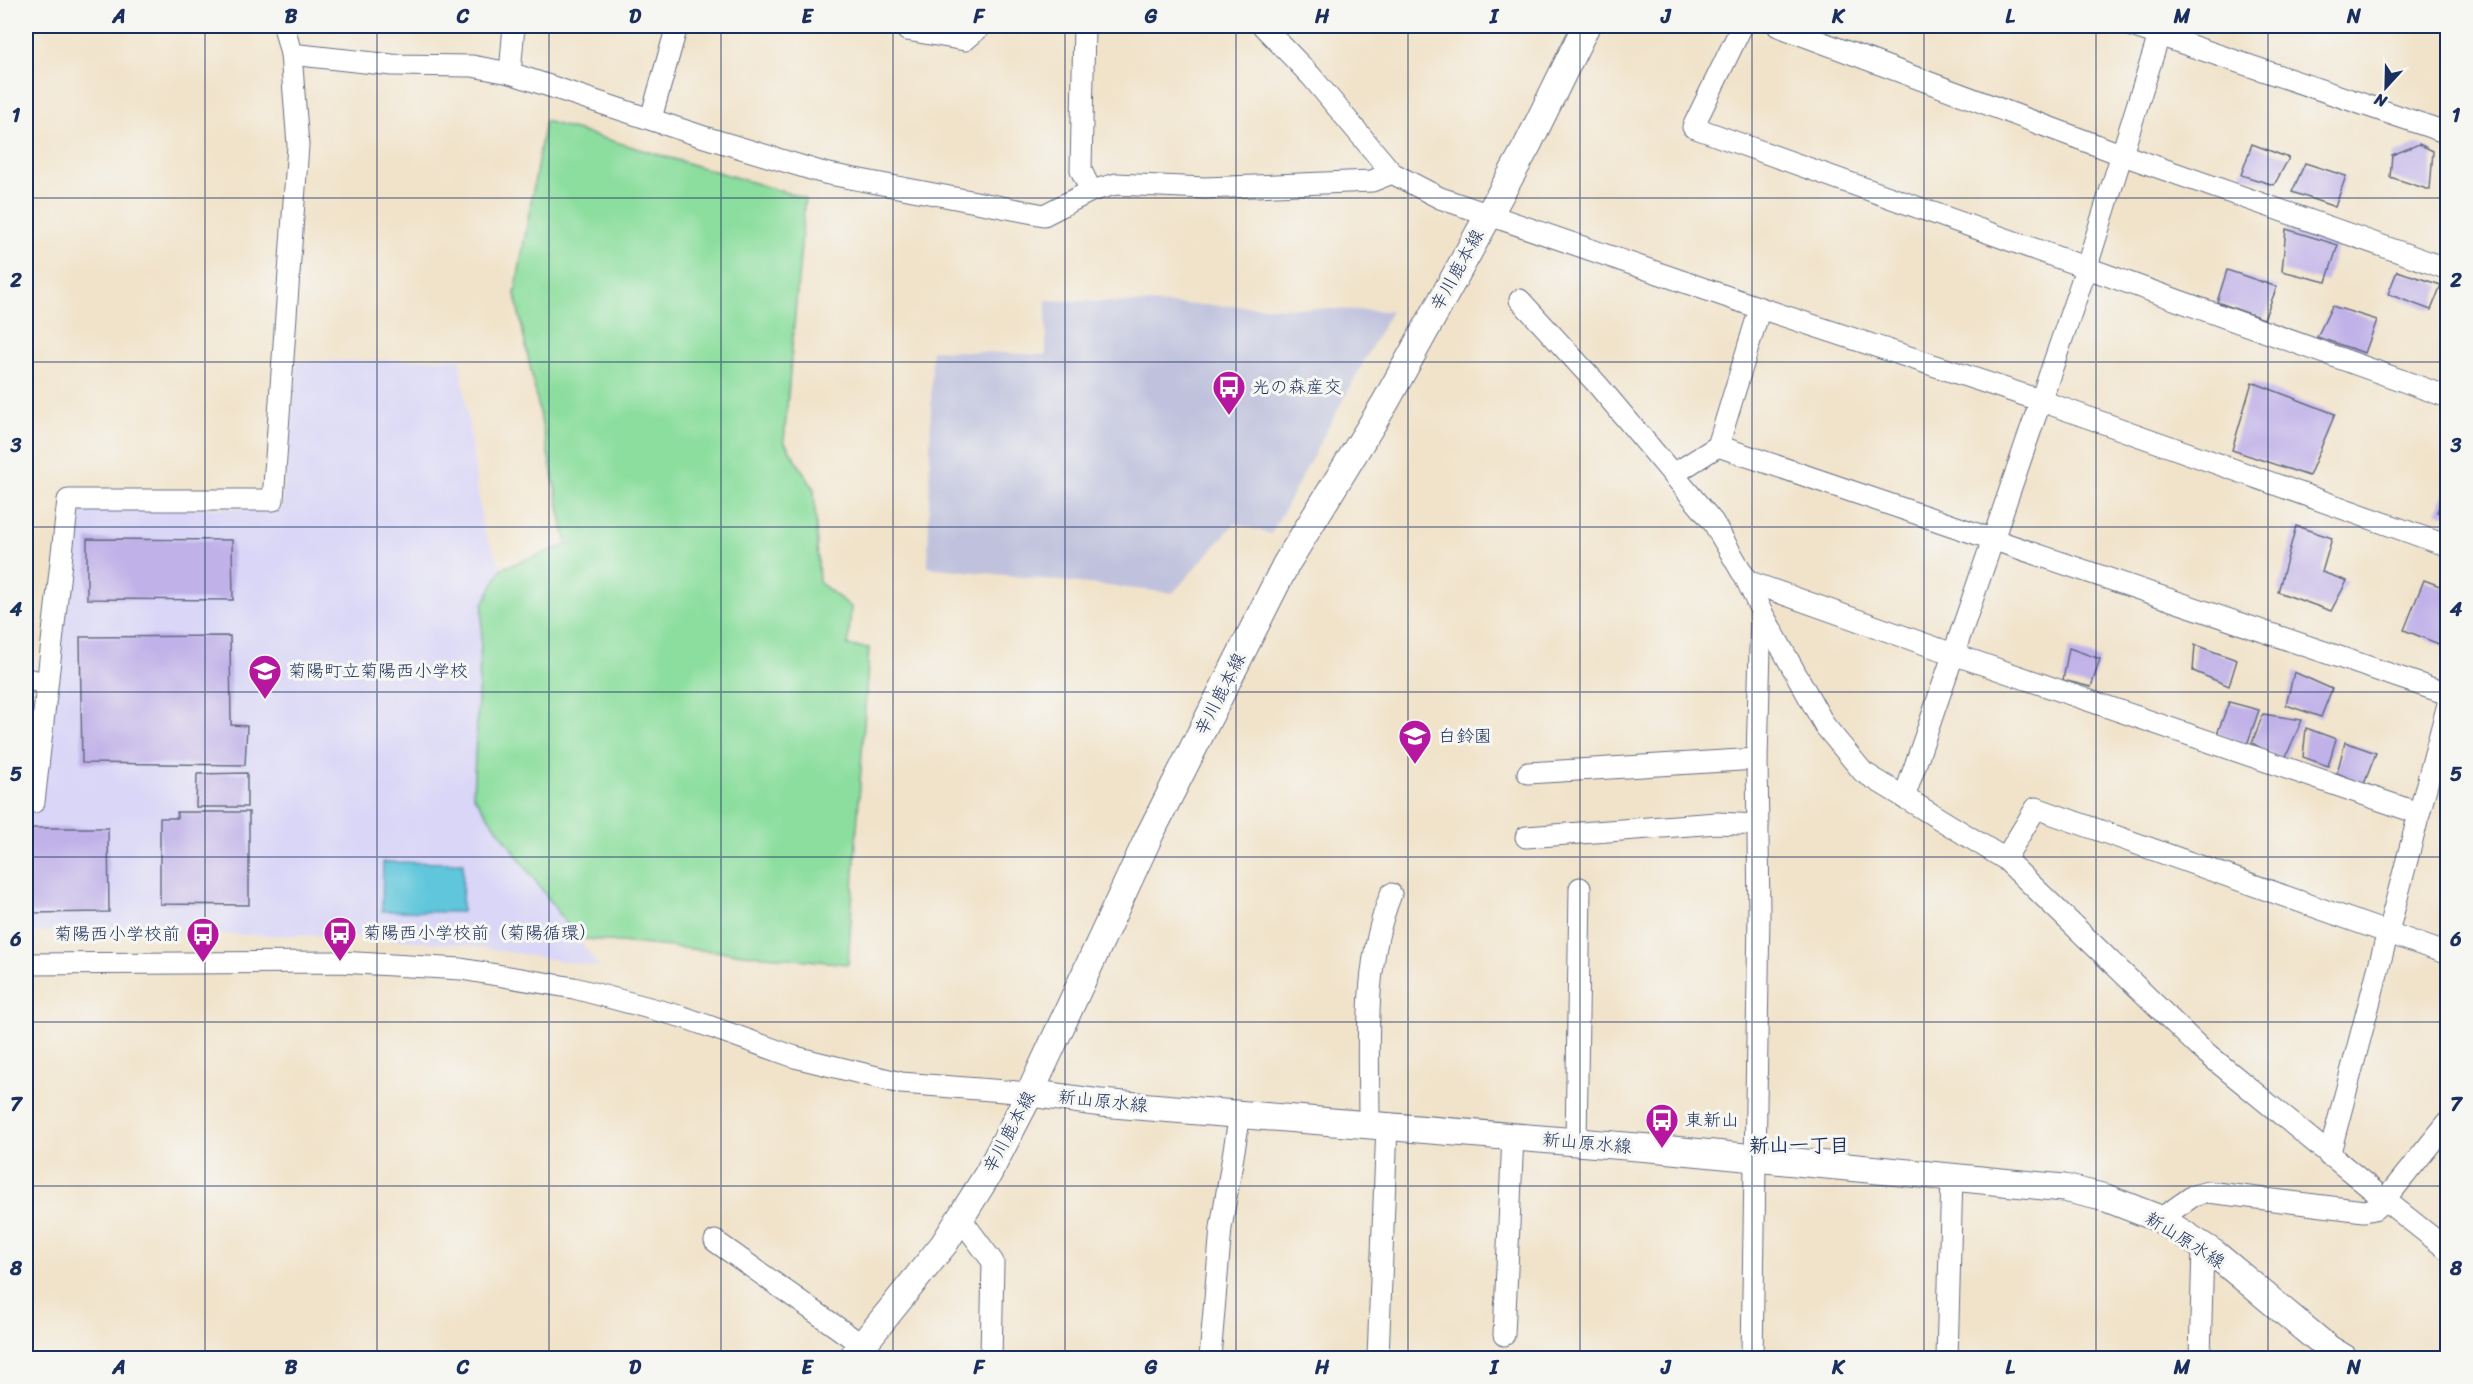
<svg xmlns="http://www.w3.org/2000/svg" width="2473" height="1384" viewBox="0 0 2473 1384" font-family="Sriracha,'Klee One',sans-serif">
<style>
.built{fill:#d9d6f7}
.industrial{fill:#c0c2dd}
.green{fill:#8cde9e;stroke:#54867e;stroke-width:1.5}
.water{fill:#5fc6dc;stroke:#3d7a9d;stroke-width:1.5}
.building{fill:#c0b1e8}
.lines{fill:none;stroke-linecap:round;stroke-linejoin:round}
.minor-casing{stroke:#666e84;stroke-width:23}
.major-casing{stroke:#666e84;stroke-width:29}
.minor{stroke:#fff;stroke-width:21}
.major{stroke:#fff;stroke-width:27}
.grid{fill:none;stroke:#1b2f5e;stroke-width:1.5;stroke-opacity:0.55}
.labels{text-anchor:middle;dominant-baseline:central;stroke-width:6;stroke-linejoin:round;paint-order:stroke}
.street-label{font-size:18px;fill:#1b2f5e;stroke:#f6f6f2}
.poi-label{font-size:18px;fill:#1b2f5e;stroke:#f6f6f2;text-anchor:start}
.neighbourhood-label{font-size:20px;font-weight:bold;fill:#1b2f5e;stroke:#f6f6f2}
.neatline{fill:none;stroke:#1b2f5e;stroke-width:2}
.grid-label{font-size:20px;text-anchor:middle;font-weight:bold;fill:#1b2f5e}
</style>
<rect width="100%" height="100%" fill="#f6f6f2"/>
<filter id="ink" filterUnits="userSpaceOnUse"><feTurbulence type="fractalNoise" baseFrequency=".0167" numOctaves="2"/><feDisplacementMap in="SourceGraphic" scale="12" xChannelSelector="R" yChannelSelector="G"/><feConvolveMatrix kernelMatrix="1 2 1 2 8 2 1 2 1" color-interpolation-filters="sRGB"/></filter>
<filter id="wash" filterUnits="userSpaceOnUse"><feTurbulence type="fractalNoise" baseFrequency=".008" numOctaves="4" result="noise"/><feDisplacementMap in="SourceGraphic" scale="24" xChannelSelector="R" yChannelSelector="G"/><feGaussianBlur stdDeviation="1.35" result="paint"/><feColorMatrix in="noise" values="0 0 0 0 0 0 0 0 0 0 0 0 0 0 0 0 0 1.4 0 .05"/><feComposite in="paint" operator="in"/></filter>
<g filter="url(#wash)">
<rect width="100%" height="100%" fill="#f1e3ca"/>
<path class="built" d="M460,359L483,529L502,568L483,604L473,795L599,967L464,945L341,936L26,932V807L73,520L84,507L282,508L297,362Z"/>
<path class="industrial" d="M1046,300L1391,311L1271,534L1235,523L1173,593L928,567L932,350L1046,355Z"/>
<path class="green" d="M545,121L805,198L784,441L814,489L819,582L851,607L848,646L869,648L848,964L577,938L473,795L483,604L502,568L567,545L515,294Z"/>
<path class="water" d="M383,862L463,863L462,912L382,911Z"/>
<g id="blocks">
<g class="building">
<path d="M2252,144L2289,158L2274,185L2241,175Z"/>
<path d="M2419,144L2433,151L2430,190L2390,177L2392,155Z"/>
<path d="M2305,163L2346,176L2335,207L2292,192Z"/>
<path d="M2286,229L2338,245L2326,282L2282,271Z"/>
<path d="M2227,270L2277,287L2264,319L2217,302Z"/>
<path d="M2397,271L2441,285L2431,310L2388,294Z"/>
<path d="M2332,306L2377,320L2365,353L2317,337Z"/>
<path d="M2252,382L2335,414L2309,476L2232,450Z"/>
<path d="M2447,485L2448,486V516L2437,512Z"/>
<path d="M2296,526L2332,538L2322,572L2347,581L2331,611L2278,592Z"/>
<path d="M87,539L232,540L233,600L87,599Z"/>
<path d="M2424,580L2448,589L2446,647L2404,630Z"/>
<path d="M230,636L231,725L247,726L245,765L82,763L80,637Z"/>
<path d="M2195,645L2237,660L2229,686L2193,671Z"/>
<path d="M2069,648L2100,659L2091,687L2063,680Z"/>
<path d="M2294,672L2332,689L2321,717L2286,705Z"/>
<path d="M2229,702L2259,710L2247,745L2217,734Z"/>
<path d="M2263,714L2302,720L2284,761L2252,743Z"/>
<path d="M2306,728L2336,739L2328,766L2303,757Z"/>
<path d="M2345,742L2376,753L2364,784L2337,773Z"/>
<path d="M247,773V807H196L197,774Z"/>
<path d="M177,812H249V905L160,904V818H177Z"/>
<path d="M26,828H108L109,912L26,913Z"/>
</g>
</g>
</g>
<g filter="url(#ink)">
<use href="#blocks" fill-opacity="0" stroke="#666e84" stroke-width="1.5"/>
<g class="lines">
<defs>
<g id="minor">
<path d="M908,26L907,30L965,40L981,26"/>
<path d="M1084,26L1081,170L1091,191"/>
<path d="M1263,26L1311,76L1392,173L1440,198L1760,308L2039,400L2448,546"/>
<path d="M1742,26L1693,127L2448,397"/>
<path d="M1778,26L2123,155L2448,269"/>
<path d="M2132,26L2448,133"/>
<path d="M291,54L392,65L472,66L510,73L701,136L824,173L1044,215L1091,191L1116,184L1205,188L1372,181L1392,173"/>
<path d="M510,73L514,26"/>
<path d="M651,118L677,26"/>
<path d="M1520,300L1597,384L1713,522L1747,581L1761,611L1825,726L1863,772L2005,859L2199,1047L2385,1200L2448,1122"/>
<path d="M1718,446L2448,694"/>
<path d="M1674,474L1718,446L1760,308"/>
<path d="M1747,581L1953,654L2418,813"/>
<path d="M26,679L47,683"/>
<path d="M1528,773L1757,759"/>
<path d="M1904,798L2086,269L2162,26"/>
<path d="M26,800L34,802L68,500H273L298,145L291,54L284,26"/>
<path d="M1526,837L1717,823L1758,825"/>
<path d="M2005,859L2036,808L2448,954"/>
<path d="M26,964L340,962L461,969L574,988L683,1017L795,1057L901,1083L1030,1093"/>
<path d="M1369,1123C1369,1047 1362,966 1391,894"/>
<path d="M1576,1142L1580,888"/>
<path d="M2329,1156L2448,704"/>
<path d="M961,1219L993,1262L991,1358"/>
<path d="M2160,1219L2193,1196L2208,1192L2364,1211L2374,1209L2385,1200L2448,1250"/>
<path d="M715,1241L862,1345"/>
<path d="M1504,1335L1513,1136"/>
<path d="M1210,1358L1221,1228L1240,1114"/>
<path d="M1378,1358L1387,1125"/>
<path d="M1752,1358L1759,913L1757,759L1761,612"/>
<path d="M1947,1358L1952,1176"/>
<path d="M2200,1358L2203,1246"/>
</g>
<g id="major">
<path d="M1030,1093L1101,1103L1662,1149L2064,1188L2106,1198L2160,1219L2215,1254L2329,1349L2344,1358"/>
<path d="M852,1358L944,1244L988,1174L1030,1093L1150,834L1286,564L1385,403L1527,146L1586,26"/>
</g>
</defs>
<use href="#minor" class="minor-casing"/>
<use href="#major" class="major-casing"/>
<use href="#minor" class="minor"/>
<use href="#major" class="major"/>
</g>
</g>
<path class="grid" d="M205,26V1358M377,26V1358M549,26V1358M721,26V1358M893,26V1358M1065,26V1358M1236,26V1358M1408,26V1358M1580,26V1358M1752,26V1358M1924,26V1358M2096,26V1358M2268,26V1358M26,198H2448M26,362H2448M26,527H2448M26,692H2448M26,857H2448M26,1022H2448M26,1186H2448"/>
<defs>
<symbol id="bus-pin" viewBox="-11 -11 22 30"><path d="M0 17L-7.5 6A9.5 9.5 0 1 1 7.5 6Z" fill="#b5179e" stroke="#f6f6f2"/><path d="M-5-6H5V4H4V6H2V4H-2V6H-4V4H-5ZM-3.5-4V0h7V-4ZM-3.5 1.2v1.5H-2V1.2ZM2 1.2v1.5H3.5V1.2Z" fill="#fff"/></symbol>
<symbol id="school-pin" viewBox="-11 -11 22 30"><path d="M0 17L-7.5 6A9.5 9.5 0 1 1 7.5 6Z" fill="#b5179e" stroke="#f6f6f2"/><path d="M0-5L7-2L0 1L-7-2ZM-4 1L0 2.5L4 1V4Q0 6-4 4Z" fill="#fff"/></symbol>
</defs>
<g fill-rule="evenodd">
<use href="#bus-pin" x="1210" y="368" width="38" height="52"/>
<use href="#school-pin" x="246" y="652" width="38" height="52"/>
<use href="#school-pin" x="1396" y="717" width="38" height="52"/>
<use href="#bus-pin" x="321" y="914" width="38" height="52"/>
<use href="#bus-pin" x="184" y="915" width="38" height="52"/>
<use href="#bus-pin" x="1643" y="1101" width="38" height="52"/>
</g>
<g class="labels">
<g class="street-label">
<text transform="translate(1457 270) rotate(-61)">辛川鹿本線</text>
<text transform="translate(1220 694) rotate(-63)">辛川鹿本線</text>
<text transform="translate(1103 1101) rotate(6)">新山原水線</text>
<text transform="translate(1009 1132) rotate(-62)">辛川鹿本線</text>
<text transform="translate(1587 1143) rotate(5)">新山原水線</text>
<text transform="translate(2185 1240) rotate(32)">新山原水線</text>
</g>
<g class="poi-label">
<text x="1252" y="387">光の森産交</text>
<text x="288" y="671">菊陽町立菊陽西小学校</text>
<text x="1438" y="736">白鈴園</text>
<text x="363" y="933">菊陽西小学校前（菊陽循環）</text>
<text x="180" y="934" text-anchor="end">菊陽西小学校前</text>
<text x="1685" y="1120">東新山</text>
</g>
<g class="neighbourhood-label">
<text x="1799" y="1145">新山一丁目</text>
</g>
</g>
<rect width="2473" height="1384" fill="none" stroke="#f6f6f2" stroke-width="66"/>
<g transform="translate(2386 87) rotate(202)" stroke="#f6f6f2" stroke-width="4.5" paint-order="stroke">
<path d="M0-4.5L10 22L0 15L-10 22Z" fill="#1b2f5e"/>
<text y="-9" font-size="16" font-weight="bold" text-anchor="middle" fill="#1b2f5e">N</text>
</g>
<rect x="33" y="33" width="2407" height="1318" class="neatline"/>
<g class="grid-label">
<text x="119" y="23">A</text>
<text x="291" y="23">B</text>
<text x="463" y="23">C</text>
<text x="635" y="23">D</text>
<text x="807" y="23">E</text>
<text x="979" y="23">F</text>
<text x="1151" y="23">G</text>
<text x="1322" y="23">H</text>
<text x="1494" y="23">I</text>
<text x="1666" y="23">J</text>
<text x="1838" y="23">K</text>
<text x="2010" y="23">L</text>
<text x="2182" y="23">M</text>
<text x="2354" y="23">N</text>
<text x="16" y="122">1</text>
<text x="2456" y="122">1</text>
<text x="16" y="287">2</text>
<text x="2456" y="287">2</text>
<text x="16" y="452">3</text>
<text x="2456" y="452">3</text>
<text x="16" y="616">4</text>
<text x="2456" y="616">4</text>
<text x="16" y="781">5</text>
<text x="2456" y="781">5</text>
<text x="16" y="946">6</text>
<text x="2456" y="946">6</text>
<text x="16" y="1111">7</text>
<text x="2456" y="1111">7</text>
<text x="16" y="1275">8</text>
<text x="2456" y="1275">8</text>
<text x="119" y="1374">A</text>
<text x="291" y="1374">B</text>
<text x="463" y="1374">C</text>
<text x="635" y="1374">D</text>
<text x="807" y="1374">E</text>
<text x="979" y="1374">F</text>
<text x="1151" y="1374">G</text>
<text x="1322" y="1374">H</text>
<text x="1494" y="1374">I</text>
<text x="1666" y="1374">J</text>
<text x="1838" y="1374">K</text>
<text x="2010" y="1374">L</text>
<text x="2182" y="1374">M</text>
<text x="2354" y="1374">N</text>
</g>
</svg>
